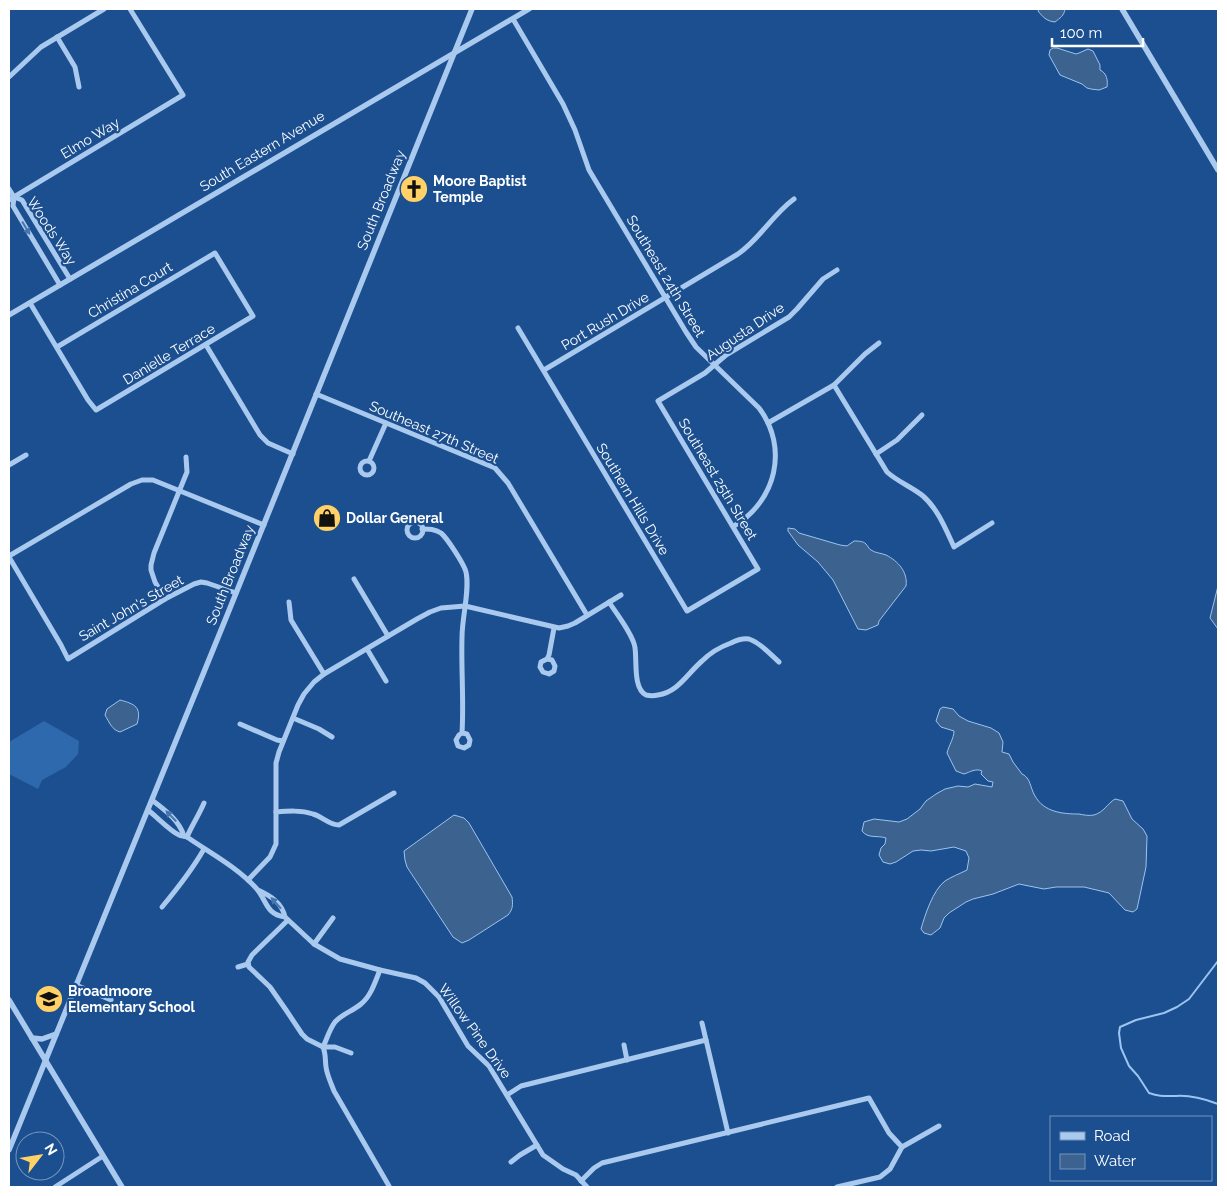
<svg xmlns="http://www.w3.org/2000/svg" width="1227" height="1196" viewBox="0 0 1227 1196" font-family="Raleway,sans-serif">
<style>
.green{fill:#2e69ad}
.water{fill:#3c6290;stroke:#9cc4f0}
.lines{fill:none;stroke-linecap:round;stroke-linejoin:round}
.stream{stroke:#9cc4f0;stroke-width:2}
.minor{stroke:#a9c9ee;stroke-width:5}
.tertiary{stroke:#a9c9ee;stroke-width:5.5}
.oneway{fill:#4674ac}
.labels{text-anchor:middle;dominant-baseline:central;stroke-width:4.5;stroke-linejoin:round;paint-order:stroke}
.street-label{font-size:14px;fill:#fff;stroke:#1b4f8f}
.poi-label{font-size:14px;font-weight:bold;fill:#fff;stroke:#1b4f8f;text-anchor:start}
</style>
<rect width="100%" height="100%" fill="#1b4f8f"/>
<path class="green" d="M44,721L79,741L78,754L66,767L42,780L38,789L9,774V742Z"/>
<g class="water">
<path d="M1039,9H1065C1064,16 1060,18 1055,22C1046,21 1043,17 1038,11Z"/>
<path d="M1053,48H1057L1076,54L1079,53L1088,49L1093,51L1100,65V70C1107,73 1108,81 1107,87L1099,90L1091,89L1087,88L1082,84L1060,75L1049,55L1050,50Z"/>
<path d="M788,528L795,529L799,533L840,545L847,546L854,541C858,541 863,541 866,544C868,546 868,548 871,550C875,553 881,553 886,555C898,561 908,572 906,586L879,621L878,625L866,630L858,629L833,580L818,562L798,545L788,531Z"/>
<path d="M1218,586V629L1210,618Z"/>
<path d="M120,700C135,704 142,707 137,724L120,732C112,730 109,722 105,715L107,709Z"/>
<path d="M943,707L953,709L959,716L968,721L991,728L999,733L1003,742L1002,752L1009,754L1013,762L1022,774C1031,778 1030,788 1035,796C1044,812 1062,814 1079,814C1084,815 1089,816 1094,815C1104,812 1107,804 1115,799L1123,801L1132,819L1143,829L1147,836L1146,867L1137,909L1133,912L1125,910L1109,893L1105,892L1084,887H1056L1044,889L1019,884L993,894L973,899L966,902L949,913L944,918L940,928L931,935L924,933L921,929C925,915 933,890 945,881C951,877 959,874 967,870L969,858L966,851L954,847L931,851L921,850L913,851L896,862L890,864L883,862L879,855L881,848L885,844L886,838C877,835 868,839 862,831L864,822L874,819L899,822L907,819L920,809L926,801L936,794L945,789L958,786L968,787L975,784L992,787L993,782L988,781L981,774L982,771C976,768 970,772 964,774L956,771L947,753C949,745 954,738 954,731L941,727L936,721L940,709Z"/>
<path d="M454,815L464,818L469,823L512,897C513,905 513,909 508,915L469,940L462,943L453,937L407,867L405,860L404,851Z"/>
</g>
<g class="lines">
<path class="stream" d="M1218,961L1189,999L1177,1007L1164,1013L1136,1020L1120,1027L1119,1033L1121,1048L1129,1066L1138,1076L1149,1093C1160,1097 1165,1096 1176,1096C1189,1095 1206,1099 1218,1104"/>
<g class="minor">
<path d="M513,19L563,104L575,130L589,170L686,332L696,347L759,408C789,448 776,501 734,526"/>
<path d="M57,37L75,67L79,87"/>
<path d="M9,77L41,47L104,9"/>
<path d="M9,189L14,197"/>
<path d="M9,200L183,95L130,9"/>
<path d="M60,285L13,206L14,197L22,200L70,279"/>
<path d="M30,303L88,400L96,410L253,316L215,253L57,347"/>
<path d="M518,328L687,611L758,569L658,401L705,373L726,355L789,317L797,309L823,279L837,270"/>
<path d="M206,345L260,435L268,443L293,454"/>
<path d="M544,370L738,254C760,239 772,215 794,199"/>
<path d="M834,385L887,472C898,482 912,487 923,496C938,509 946,530 954,547L992,523"/>
<path d="M316,394L495,468L508,483L587,615"/>
<path d="M768,423L834,385L865,354L879,343"/>
<path d="M876,454L897,440L922,415"/>
<circle cx="367" cy="468" r="7"/>
<path d="M369,461L386,423"/>
<path d="M9,465L26,455"/>
<circle cx="415" cy="530" r="8"/>
<path d="M422,529C429,529 435,529 441,533C447,538 464,564 466,572C470,590 462,617 462,637C461,669 464,701 462,733L459,735L456,740L458,746L464,748L469,745L470,740L467,734L462,733"/>
<path d="M9,556L131,484L142,480H153L264,525"/>
<path d="M9,557L61,645L68,659L165,599L194,584L201,582L207,583L236,593"/>
<path d="M354,579L388,636"/>
<path d="M165,599L155,582L151,570V565L154,553L187,472L186,457"/>
<path d="M289,602L291,620L324,674"/>
<path d="M609,602C616,613 634,636 635,648C637,661 633,689 646,695C650,696 654,696 658,695C678,692 687,674 702,661C710,653 720,647 731,643C737,640 742,638 749,639C761,643 771,655 779,662"/>
<path d="M367,649L386,681"/>
<path d="M547,659L552,660L555,666L554,671L549,674L543,672L540,667L541,662L547,659L549,655L554,628"/>
<path d="M293,718L319,729L332,737"/>
<path d="M240,724L277,740L283,741"/>
<path d="M152,800C165,810 179,820 184,836"/>
<path d="M148,810C157,817 170,831 179,835C181,836 184,836 187,837C210,853 237,867 256,888C267,900 265,914 285,917C282,903 271,896 258,890"/>
<path d="M276,812C288,811 301,810 313,814C323,817 329,825 339,825L394,793"/>
<path d="M187,837C192,825 199,815 204,803"/>
<path d="M248,880L270,857L276,844V763L279,752L298,705L304,694L314,682L324,674L417,619L430,612L441,608L465,606L559,628L568,626L575,623L621,595"/>
<path d="M162,907C177,889 192,870 204,849"/>
<path d="M285,917L314,944L340,959L380,970L416,978L425,983L439,997L468,1046L489,1066L543,1155L563,1169L576,1175L587,1187"/>
<path d="M288,920L252,955L248,962L249,967L270,987L286,1010L302,1034L307,1039L323,1047C326,1054 325,1060 326,1067C327,1075 331,1083 334,1091L389,1186"/>
<path d="M314,944L333,918"/>
<path d="M238,967L248,964"/>
<path d="M76,985L111,1000"/>
<path d="M702,1023L728,1133"/>
<path d="M624,1045L627,1060"/>
<path d="M351,1053L335,1047H323C327,1039 329,1030 335,1022C342,1014 353,1011 361,1004C371,996 375,982 380,970"/>
<path d="M507,1095L521,1086L706,1040"/>
<path d="M511,1162L520,1155L537,1145"/>
<path d="M581,1181L594,1168L602,1163L869,1098L889,1133L902,1147"/>
<path d="M55,1187L103,1156"/>
<path d="M837,1187L880,1177L890,1169L902,1147L939,1126"/>
</g>
<g class="tertiary">
<path d="M1122,9L1218,170"/>
<path d="M9,315L529,9"/>
<path d="M9,1000L122,1187"/>
<path d="M32,1038L42,1039L56,1034"/>
<path d="M9,1150L228,613L472,9"/>
</g>
</g>
<defs><path id="oneway-solid" d="M-6-.8H1V-3.2L6.5 0L1 3.2V.8H-6Z" transform="scale(1.25)"/></defs>
<g class="oneway">
<use href="#oneway-solid" transform="translate(26 228) rotate(59)"/>
<use href="#oneway-solid" transform="translate(171 816) rotate(-134)"/>
<use href="#oneway-solid" transform="translate(276 903) rotate(-132)"/>
</g>
<defs>
<symbol id="church-disc" viewBox="-11 -11 22 22"><circle r="9.5" fill="#ffd166" stroke="#1b4f8f"/><path d="M-1.2-6h2.4v3.5h3.3v2.4h-3.3V6h-2.4V-.1h-3.3v-2.4h3.3Z" fill="#111"/></symbol>
<symbol id="shop-disc" viewBox="-11 -11 22 22"><circle r="9.5" fill="#ffd166" stroke="#1b4f8f"/><path d="M-5-2.5h2.3a2.7 3.5 0 0 1 5.4 0H5L5.5 6h-11ZM-1.5-2.5h3a1.5 2.3 0 0 0-3 0Z" fill="#111"/></symbol>
<symbol id="school-disc" viewBox="-11 -11 22 22"><circle r="9.5" fill="#ffd166" stroke="#1b4f8f"/><path d="M0-5L7-2L0 1L-7-2ZM-4 1L0 2.5L4 1V4Q0 6-4 4Z" fill="#111"/></symbol>
</defs>
<g fill-rule="evenodd">
<use href="#church-disc" x="398" y="173" width="32" height="32"/>
<use href="#shop-disc" x="311" y="502" width="32" height="32"/>
<use href="#school-disc" x="33" y="983" width="32" height="32"/>
</g>
<g class="labels">
<g class="street-label">
<text transform="translate(90 138) rotate(-31)">Elmo Way</text>
<text transform="translate(262 151) rotate(-31)">South Eastern Avenue</text>
<text transform="translate(381 200) rotate(-68)">South Broadway</text>
<text transform="translate(52 231) rotate(57)">Woods Way</text>
<text transform="translate(666 276) rotate(59)">Southeast 24th Street</text>
<text transform="translate(130 290) rotate(-31)">Christina Court</text>
<text transform="translate(605 321) rotate(-31)">Port Rush Drive</text>
<text transform="translate(745 331) rotate(-34)">Augusta Drive</text>
<text transform="translate(169 354) rotate(-31)">Danielle Terrace</text>
<text transform="translate(434 432) rotate(23)">Southeast 27th Street</text>
<text transform="translate(718 479) rotate(59)">Southeast 25th Street</text>
<text transform="translate(633 499) rotate(59)">Southern Hills Drive</text>
<text transform="translate(230 575) rotate(-68)">South Broadway</text>
<text transform="translate(131 608) rotate(-30)">Saint John's Street</text>
<text transform="translate(475 1031) rotate(54)">Willow Pine Drive</text>
</g>
<g class="poi-label">
<text x="433" y="181">Moore Baptist<tspan x="433" dy="16">Temple</tspan></text>
<text x="346" y="518">Dollar General</text>
<text x="68" y="991">Broadmoore<tspan x="68" dy="16">Elementary School</tspan></text>
</g>
</g>
<rect width="1227" height="1196" fill="none" stroke="#ffffff" stroke-width="20"/>
<rect x="1050" y="1116" width="162" height="65" fill="#1b4f8f" stroke="#7695bc"/>
<rect x="1060" y="1132" width="25" height="8" fill="#a9c9ee" stroke="#7695bc"/>
<text x="1094" y="1141" font-size="15" fill="#ffffff">Road</text>
<rect x="1060" y="1154" width="25" height="15" fill="#3c6290" stroke="#7695bc"/>
<text x="1094" y="1166" font-size="15" fill="#ffffff">Water</text>
<g transform="translate(40 1156) rotate(59)"><circle r="24" fill="#1b4f8f" stroke="#7695bc"/>
<path d="M0-4L9 19L0 12L-9 19Z" fill="#ffd166"/>
<text y="-8" font-size="14" font-weight="bold" text-anchor="middle" fill="#ffffff">N</text>
</g>
<path d="M1052 38v8h91v-8" fill="none" stroke="#ffffff" stroke-width="2.5"/>
<text x="1060" y="38" font-size="15" fill="#ffffff" stroke="#1b4f8f" stroke-width="4" paint-order="stroke">100 m</text>
</svg>
